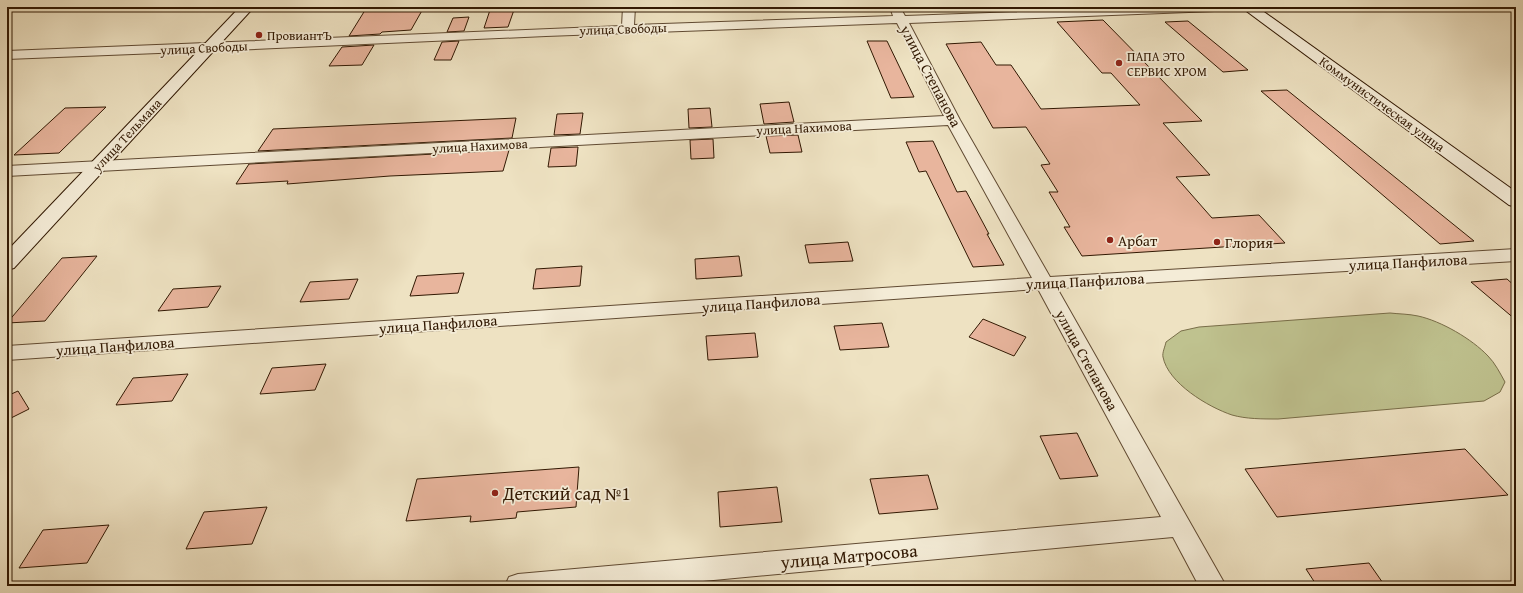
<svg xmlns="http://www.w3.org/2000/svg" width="1523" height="593" viewBox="0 0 1523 593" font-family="'Gentium Book Plus',serif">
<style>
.green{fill:#bfc28f;stroke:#786d48}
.building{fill:#e8b59d;stroke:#311802}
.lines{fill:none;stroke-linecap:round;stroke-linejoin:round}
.street-casing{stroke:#604a32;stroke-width:2}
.secondary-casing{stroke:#311802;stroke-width:2}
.street{fill:#f4ecd7;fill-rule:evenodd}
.secondary{fill:#f4ecd7;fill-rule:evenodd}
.poi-dot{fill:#8f2418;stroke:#f4ecd7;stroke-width:1.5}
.labels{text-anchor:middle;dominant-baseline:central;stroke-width:3.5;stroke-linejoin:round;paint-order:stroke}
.far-street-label{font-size:13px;fill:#311802;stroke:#f4ecd7}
.far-poi-label{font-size:13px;fill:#311802;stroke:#f4ecd7;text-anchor:start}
.street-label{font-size:15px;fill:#311802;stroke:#f4ecd7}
.poi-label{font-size:15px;fill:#311802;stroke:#f4ecd7;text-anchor:start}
.near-poi-label{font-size:18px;fill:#311802;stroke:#f4ecd7;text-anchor:start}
.near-street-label{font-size:18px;fill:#311802;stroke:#f4ecd7}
</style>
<rect width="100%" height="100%" fill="#eee2c2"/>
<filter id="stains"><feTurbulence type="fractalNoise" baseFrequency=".005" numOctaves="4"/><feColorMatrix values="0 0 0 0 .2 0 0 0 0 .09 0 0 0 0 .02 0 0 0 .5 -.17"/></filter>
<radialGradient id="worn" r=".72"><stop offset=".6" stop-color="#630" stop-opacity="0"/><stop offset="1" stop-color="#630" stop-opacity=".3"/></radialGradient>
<path class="green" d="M1390,313C1399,314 1409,314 1418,316C1441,321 1472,339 1488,356C1495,363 1500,373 1505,382L1500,392L1484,401L1278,419C1262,419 1246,419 1232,415C1208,407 1168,383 1163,357C1162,353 1165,347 1166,342L1181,331L1199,327Z"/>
<g class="building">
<path d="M367,7H424L411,30L382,32L380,34L349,36Z"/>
<path d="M491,7H515L508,27L484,28Z"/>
<path d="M469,17L464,31L447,32L453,18Z"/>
<path d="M1103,20L1202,121L1163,123L1210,175L1176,177L1212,218L1259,215L1285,243L1082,256L1064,227H1070L1049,192H1058L1041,165L1050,164L1026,127L993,128L946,44L981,42L996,65H1011L1041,109L1140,105L1111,73H1102L1057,22Z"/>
<path d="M1188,21L1248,70L1223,72L1165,22Z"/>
<path d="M459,41L451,60H434L442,42Z"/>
<path d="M867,41H887L914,97L891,98Z"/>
<path d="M374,45L362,65L329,66L342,47Z"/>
<path d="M1287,90L1474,241L1440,244L1261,91Z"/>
<path d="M789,102L794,122L764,124L760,104Z"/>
<path d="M106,107L59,153L14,155L65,108Z"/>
<path d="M710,108L712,127L689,128L688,109Z"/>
<path d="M583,113L580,134L554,135L557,114Z"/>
<path d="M516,118L512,138L258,151L273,129Z"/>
<path d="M798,135L802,152L770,153L766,136Z"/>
<path d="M713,139L714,158L691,159L690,140Z"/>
<path d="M933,141L957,192L966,191L989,234H987L1004,265L973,267L926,171L919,172L906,142Z"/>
<path d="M578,147L576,166L548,167L551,148Z"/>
<path d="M509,150L503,171L390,176L287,184L288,181L236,184L249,164Z"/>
<path d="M848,242L853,261L809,263L805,245Z"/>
<path d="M97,256L45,321L7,323L62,258Z"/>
<path d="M739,256L742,276L696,279L695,259Z"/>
<path d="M582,266L580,286L533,289L536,269Z"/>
<path d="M464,273L458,293L410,296L417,276Z"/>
<path d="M358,279L349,299L300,302L310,282Z"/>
<path d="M1507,279L1516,287V320L1471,282Z"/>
<path d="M221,286L208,307L158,311L173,289Z"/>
<path d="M983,319L1026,337L1014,356L969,337Z"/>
<path d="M882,323L889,347L840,350L834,326Z"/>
<path d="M755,333L758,357L708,360L706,336Z"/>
<path d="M326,364L315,390L260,394L272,368Z"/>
<path d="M188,374L172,401L116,405L133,378Z"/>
<path d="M18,391L29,409L7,420V396Z"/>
<path d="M1077,433L1098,476L1060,479L1040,436Z"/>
<path d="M1465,449L1508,495L1277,517L1245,469Z"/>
<path d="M579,467L576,507L517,512L516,518L470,522L471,516L406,521L417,479Z"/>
<path d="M928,475L938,509L879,514L870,479Z"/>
<path d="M777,487L782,522L720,527L718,492Z"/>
<path d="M267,507L252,544L186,549L204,512Z"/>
<path d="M109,525L87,563L19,568L43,530Z"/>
<path d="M1369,563L1385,586H1317L1306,569Z"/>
</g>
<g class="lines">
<defs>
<path id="street" d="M623,7H635L634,25L893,16L890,7H900L905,16L1156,7H1246L1244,9L1240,10L909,23L960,120L1050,277L1516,249V261L1057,288L1226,586H1199L1173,537L650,586H505L509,577L518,574L1161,517L1038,289L7,360V346L1032,278L948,125L7,176V166L944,116L897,23L546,36L209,51L7,59V51L622,26Z"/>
<g id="secondary">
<path d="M240,7H254L14,268L7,270V251Z"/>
<path d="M1241,7H1257L1516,192V207L1509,205Z"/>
<path d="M1508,7H1516V12L1511,11Z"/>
</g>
</defs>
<use href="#street" class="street-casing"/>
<use href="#secondary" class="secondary-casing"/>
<use href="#street" class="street"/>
<use href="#secondary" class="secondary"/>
</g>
<g class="poi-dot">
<circle cx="259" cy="35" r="4"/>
<circle cx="1119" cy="63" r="4"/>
<circle cx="1110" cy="240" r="4"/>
<circle cx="1217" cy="242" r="4"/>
<circle cx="495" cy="493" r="4"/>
</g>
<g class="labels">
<g class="far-street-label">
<text transform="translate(623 29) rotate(-2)">улица Свободы</text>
<text transform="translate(204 48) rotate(-3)">улица Свободы</text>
<text transform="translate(1382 104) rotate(36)">Коммунистическая улица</text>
<text transform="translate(804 128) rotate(-3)">улица Нахимова</text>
<text transform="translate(127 135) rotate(-47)">улица Тельмана</text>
<text transform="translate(480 146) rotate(-3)">улица Нахимова</text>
</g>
<g class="far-poi-label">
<text x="267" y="35">ПровиантЪ</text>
<text x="1127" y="56">ПАПА ЭТО<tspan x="1127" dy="15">СЕРВИС ХРОМ</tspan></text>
</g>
<g class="street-label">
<text transform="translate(931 76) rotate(62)">улица Степанова</text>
<text transform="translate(1408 262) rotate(-3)">улица Панфилова</text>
<text transform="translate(1085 281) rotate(-3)">улица Панфилова</text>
<text transform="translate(761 303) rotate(-4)">улица Панфилова</text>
<text transform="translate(438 324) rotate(-4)">улица Панфилова</text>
<text transform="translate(115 346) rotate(-4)">улица Панфилова</text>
<text transform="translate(1087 360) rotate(61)">улица Степанова</text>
</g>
<g class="poi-label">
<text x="1118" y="240">Арбат</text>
<text x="1225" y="242">Глория</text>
</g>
<g class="near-poi-label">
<text x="503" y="493">Детский сад №1</text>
</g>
<g class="near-street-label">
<text transform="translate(849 556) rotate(-5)">улица Матросова</text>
</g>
</g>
<rect width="1523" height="593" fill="none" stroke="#eee2c2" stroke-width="24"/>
<rect x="8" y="8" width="1507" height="577" fill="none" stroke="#311802" stroke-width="2"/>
<rect x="12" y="12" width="1499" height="569" fill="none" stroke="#311802"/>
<rect width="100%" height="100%" filter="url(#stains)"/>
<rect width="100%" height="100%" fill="url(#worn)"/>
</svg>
